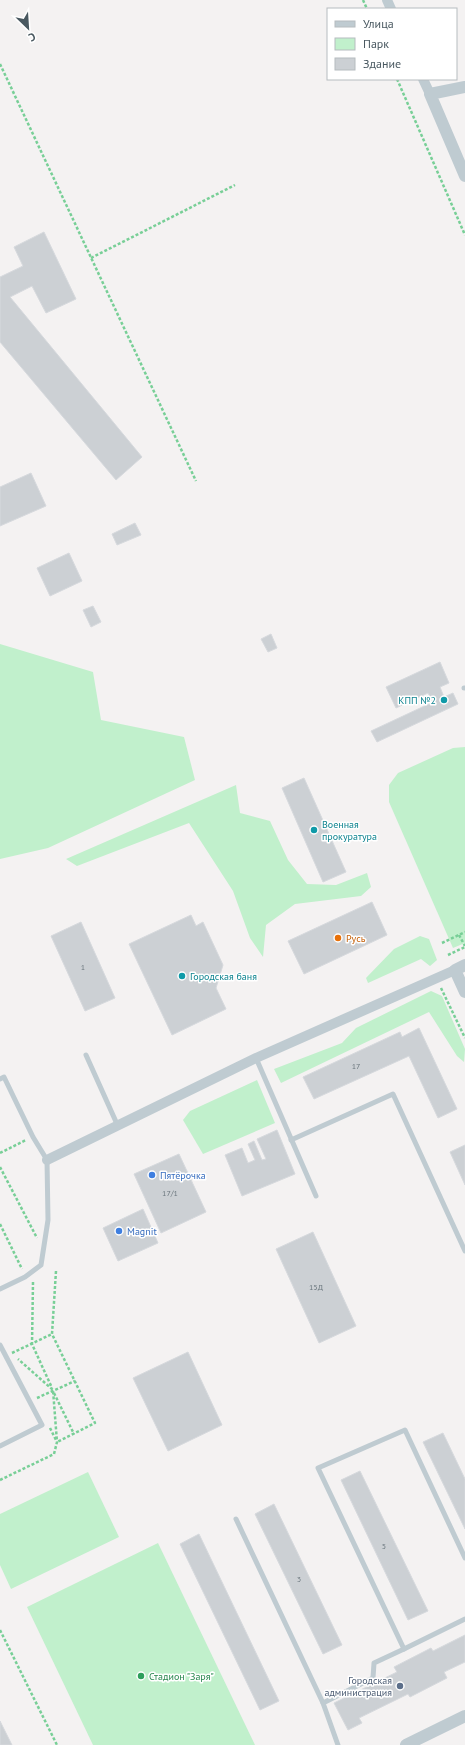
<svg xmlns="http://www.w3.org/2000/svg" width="465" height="1745" viewBox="0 0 465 1745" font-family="'PT Sans',sans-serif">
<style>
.green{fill:#c1f0cc}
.building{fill:#ccd0d4;stroke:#d6d9dd}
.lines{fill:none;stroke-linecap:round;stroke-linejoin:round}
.path{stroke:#78cf97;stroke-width:2.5;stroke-dasharray:3 2;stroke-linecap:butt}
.service{stroke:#bfcbd1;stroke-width:5}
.minor{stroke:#bfcbd1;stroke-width:10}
.tertiary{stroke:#bfcbd1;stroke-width:12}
.culture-dot{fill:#0f9aa8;stroke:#fff;stroke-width:1.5}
.food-dot{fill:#e8710a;stroke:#fff;stroke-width:1.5}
.shop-dot{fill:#3f7fe0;stroke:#fff;stroke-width:1.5}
.leisure-dot{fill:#2e9e5b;stroke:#fff;stroke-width:1.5}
.service-dot{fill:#5c6f8a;stroke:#fff;stroke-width:1.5}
.labels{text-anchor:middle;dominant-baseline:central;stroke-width:3;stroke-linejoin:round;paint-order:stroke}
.number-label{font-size:8px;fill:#6a767d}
.culture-label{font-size:10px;fill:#0d838f;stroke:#fff;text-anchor:start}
.food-label{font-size:10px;fill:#c56008;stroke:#fff;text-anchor:start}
.shop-label{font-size:10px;fill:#366cbe;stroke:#fff;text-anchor:start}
.leisure-label{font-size:10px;fill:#27864d;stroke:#fff;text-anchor:start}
.service-label{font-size:10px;fill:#4e5e75;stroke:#fff;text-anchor:end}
</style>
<rect width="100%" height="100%" fill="#f4f2f2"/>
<g class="green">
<path d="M0,644L93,672L101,720L184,737L195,780L48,848L0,859Z"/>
<path d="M465,747V943L453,948L389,802V785L398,773L453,748Z"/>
<path d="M236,785L240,813L270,821L288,860L307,884L336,885L367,873L371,887L361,896L295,904L266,925L263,957L250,938L233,891L189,823L77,866L66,859Z"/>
<path d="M420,936L429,939L437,960L430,966L421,959L368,983L366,978L394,949Z"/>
<path d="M431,991L442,996L465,1049L464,1062L457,1056L429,1012L281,1083L274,1069L342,1043L356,1028Z"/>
<path d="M257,1080L275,1123L203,1154L183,1120L190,1111Z"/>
<path d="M88,1472L119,1537L11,1589L0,1565V1514Z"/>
<path d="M158,1543L255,1745H93L27,1607Z"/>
</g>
<g class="building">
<path d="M44,232L76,299L46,313L32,286L10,297L142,457L116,480L0,342V277L23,266L14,247Z"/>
<path d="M31,473L46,506L0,526V487Z"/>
<path d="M135,523L141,535L117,545L112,534Z"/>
<path d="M69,553L82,581L50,596L37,568Z"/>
<path d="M93,606L101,622L91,627L83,610Z"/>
<path d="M271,634L277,648L268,652L261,639Z"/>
<path d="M440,662L449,683L440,687L444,697L453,693L458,704L377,742L371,731L433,702L428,693L396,708L386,687Z"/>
<path d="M304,778L346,872L323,882L282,788Z"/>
<path d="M372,902L387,935L304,974L288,941Z"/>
<path d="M191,915L196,926L203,922L223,965L216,988L226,1009L172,1035L129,944Z"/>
<path d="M81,922L115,998L85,1011L51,936Z"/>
<path d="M419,1028L457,1109L438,1118L409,1056L314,1099L303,1077L400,1032L402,1037Z"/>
<path d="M277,1130L295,1174L242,1196L225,1155L242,1148L248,1163L255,1160L248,1144L254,1141L262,1160L266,1159L257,1139Z"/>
<path d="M465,1145V1185L450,1152Z"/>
<path d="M179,1154L206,1212L161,1233L134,1174Z"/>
<path d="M143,1209L158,1243L118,1261L103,1228Z"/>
<path d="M313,1232L356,1326L319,1343L276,1249Z"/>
<path d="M188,1352L222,1425L168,1451L133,1378Z"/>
<path d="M443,1433L465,1479V1529L423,1442Z"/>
<path d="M360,1471L428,1611L408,1620L341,1480Z"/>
<path d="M274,1504L342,1645L323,1654L255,1514Z"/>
<path d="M199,1534L279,1701L260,1710L180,1544Z"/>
<path d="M465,1635V1662L444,1672L447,1678L410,1697L408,1694L359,1718L362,1723L348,1730L334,1703L397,1672L394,1667L431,1648L433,1651Z"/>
<path d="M0,1721L12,1745H0Z"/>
</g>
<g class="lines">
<g class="path">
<path d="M363,0L367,9"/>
<path d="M0,64L196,481"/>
<path d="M397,79L465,235"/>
<path d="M91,258L235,185"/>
<path d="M459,935L465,946"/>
<path d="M442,943L465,932"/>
<path d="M448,955L465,947"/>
<path d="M441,988L465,1038"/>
<path d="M0,1153L26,1140"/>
<path d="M0,1167L37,1238"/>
<path d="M0,1224L22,1269"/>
<path d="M56,1271L52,1334L95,1423L57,1442"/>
<path d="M33,1282L32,1344L52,1388"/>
<path d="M12,1353L52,1334"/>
<path d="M54,1393L74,1434"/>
<path d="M37,1398L75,1381"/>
<path d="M50,1428L56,1440"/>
<path d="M0,1480L54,1454L57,1442L53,1390L18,1359"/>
<path d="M0,1630L57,1745"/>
</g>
<g class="service">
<path d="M464,688H465"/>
<path d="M86,1055L117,1124"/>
<path d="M256,1058L316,1196"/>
<path d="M0,1079L4,1077L33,1137L47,1160L48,1220L41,1265L25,1277L0,1289"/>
<path d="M291,1140L393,1094L465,1251"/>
<path d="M0,1345L42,1425L0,1446"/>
<path d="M236,1519L323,1703"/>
<path d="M465,1558L405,1430L318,1468L404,1649L465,1619"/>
<path d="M338,1745L323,1703L373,1678L374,1663L404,1649"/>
</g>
<g class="minor">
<path d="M387,0L391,9"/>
<path d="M423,79L430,94"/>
<path d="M47,1160L256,1058L455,970"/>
</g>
<g class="tertiary">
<path d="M465,87L430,94L465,176"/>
<path d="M465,965L455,970L465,992"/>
<path d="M406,1745L465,1716"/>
</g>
</g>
<g class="culture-dot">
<circle cx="444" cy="700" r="4"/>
<circle cx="314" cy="830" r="4"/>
<circle cx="182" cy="976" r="4"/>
</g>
<circle class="food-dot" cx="338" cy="938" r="4"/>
<g class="shop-dot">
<circle cx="152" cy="1175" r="4"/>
<circle cx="119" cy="1231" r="4"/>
</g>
<circle class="leisure-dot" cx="141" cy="1676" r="4"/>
<circle class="service-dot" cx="400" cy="1686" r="4"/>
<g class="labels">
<g class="number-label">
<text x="83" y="967">1</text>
<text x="356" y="1066">17</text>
<text x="170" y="1193">17/1</text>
<text x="316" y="1287">15Д</text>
<text x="384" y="1546">5</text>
<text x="299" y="1579">3</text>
</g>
<g class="culture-label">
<text x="436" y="700" text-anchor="end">КПП №2</text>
<text x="322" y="824">Военная<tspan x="322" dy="12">прокуратура</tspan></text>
<text x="190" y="976">Городская баня</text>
</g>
<g class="food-label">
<text x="346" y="938">Русь</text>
</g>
<g class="shop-label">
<text x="160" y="1175">Пятёрочка</text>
<text x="127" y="1231">Magnit</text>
</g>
<g class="leisure-label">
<text x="149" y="1676">Стадион "Заря"</text>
</g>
<g class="service-label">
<text x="392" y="1680">Городская<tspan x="392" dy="12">администрация</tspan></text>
</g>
</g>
<rect x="327" y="8" width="130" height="72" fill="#ffffff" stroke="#b6bcbf"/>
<rect x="335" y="21" width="20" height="6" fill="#bfcbd1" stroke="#b6bcbf"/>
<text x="363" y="28" font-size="12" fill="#495860">Улица</text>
<rect x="335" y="38" width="20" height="12" fill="#c1f0cc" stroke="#b6bcbf"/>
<text x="363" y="48" font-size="12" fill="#495860">Парк</text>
<rect x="335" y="58" width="20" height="12" fill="#ccd0d4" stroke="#b6bcbf"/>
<text x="363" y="68" font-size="12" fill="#495860">Здание</text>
<g transform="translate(28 28) rotate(155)" stroke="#ffffff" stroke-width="3" paint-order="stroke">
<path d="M0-3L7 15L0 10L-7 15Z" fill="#495860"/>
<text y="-6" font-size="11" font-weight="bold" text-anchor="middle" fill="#495860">С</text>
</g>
</svg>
